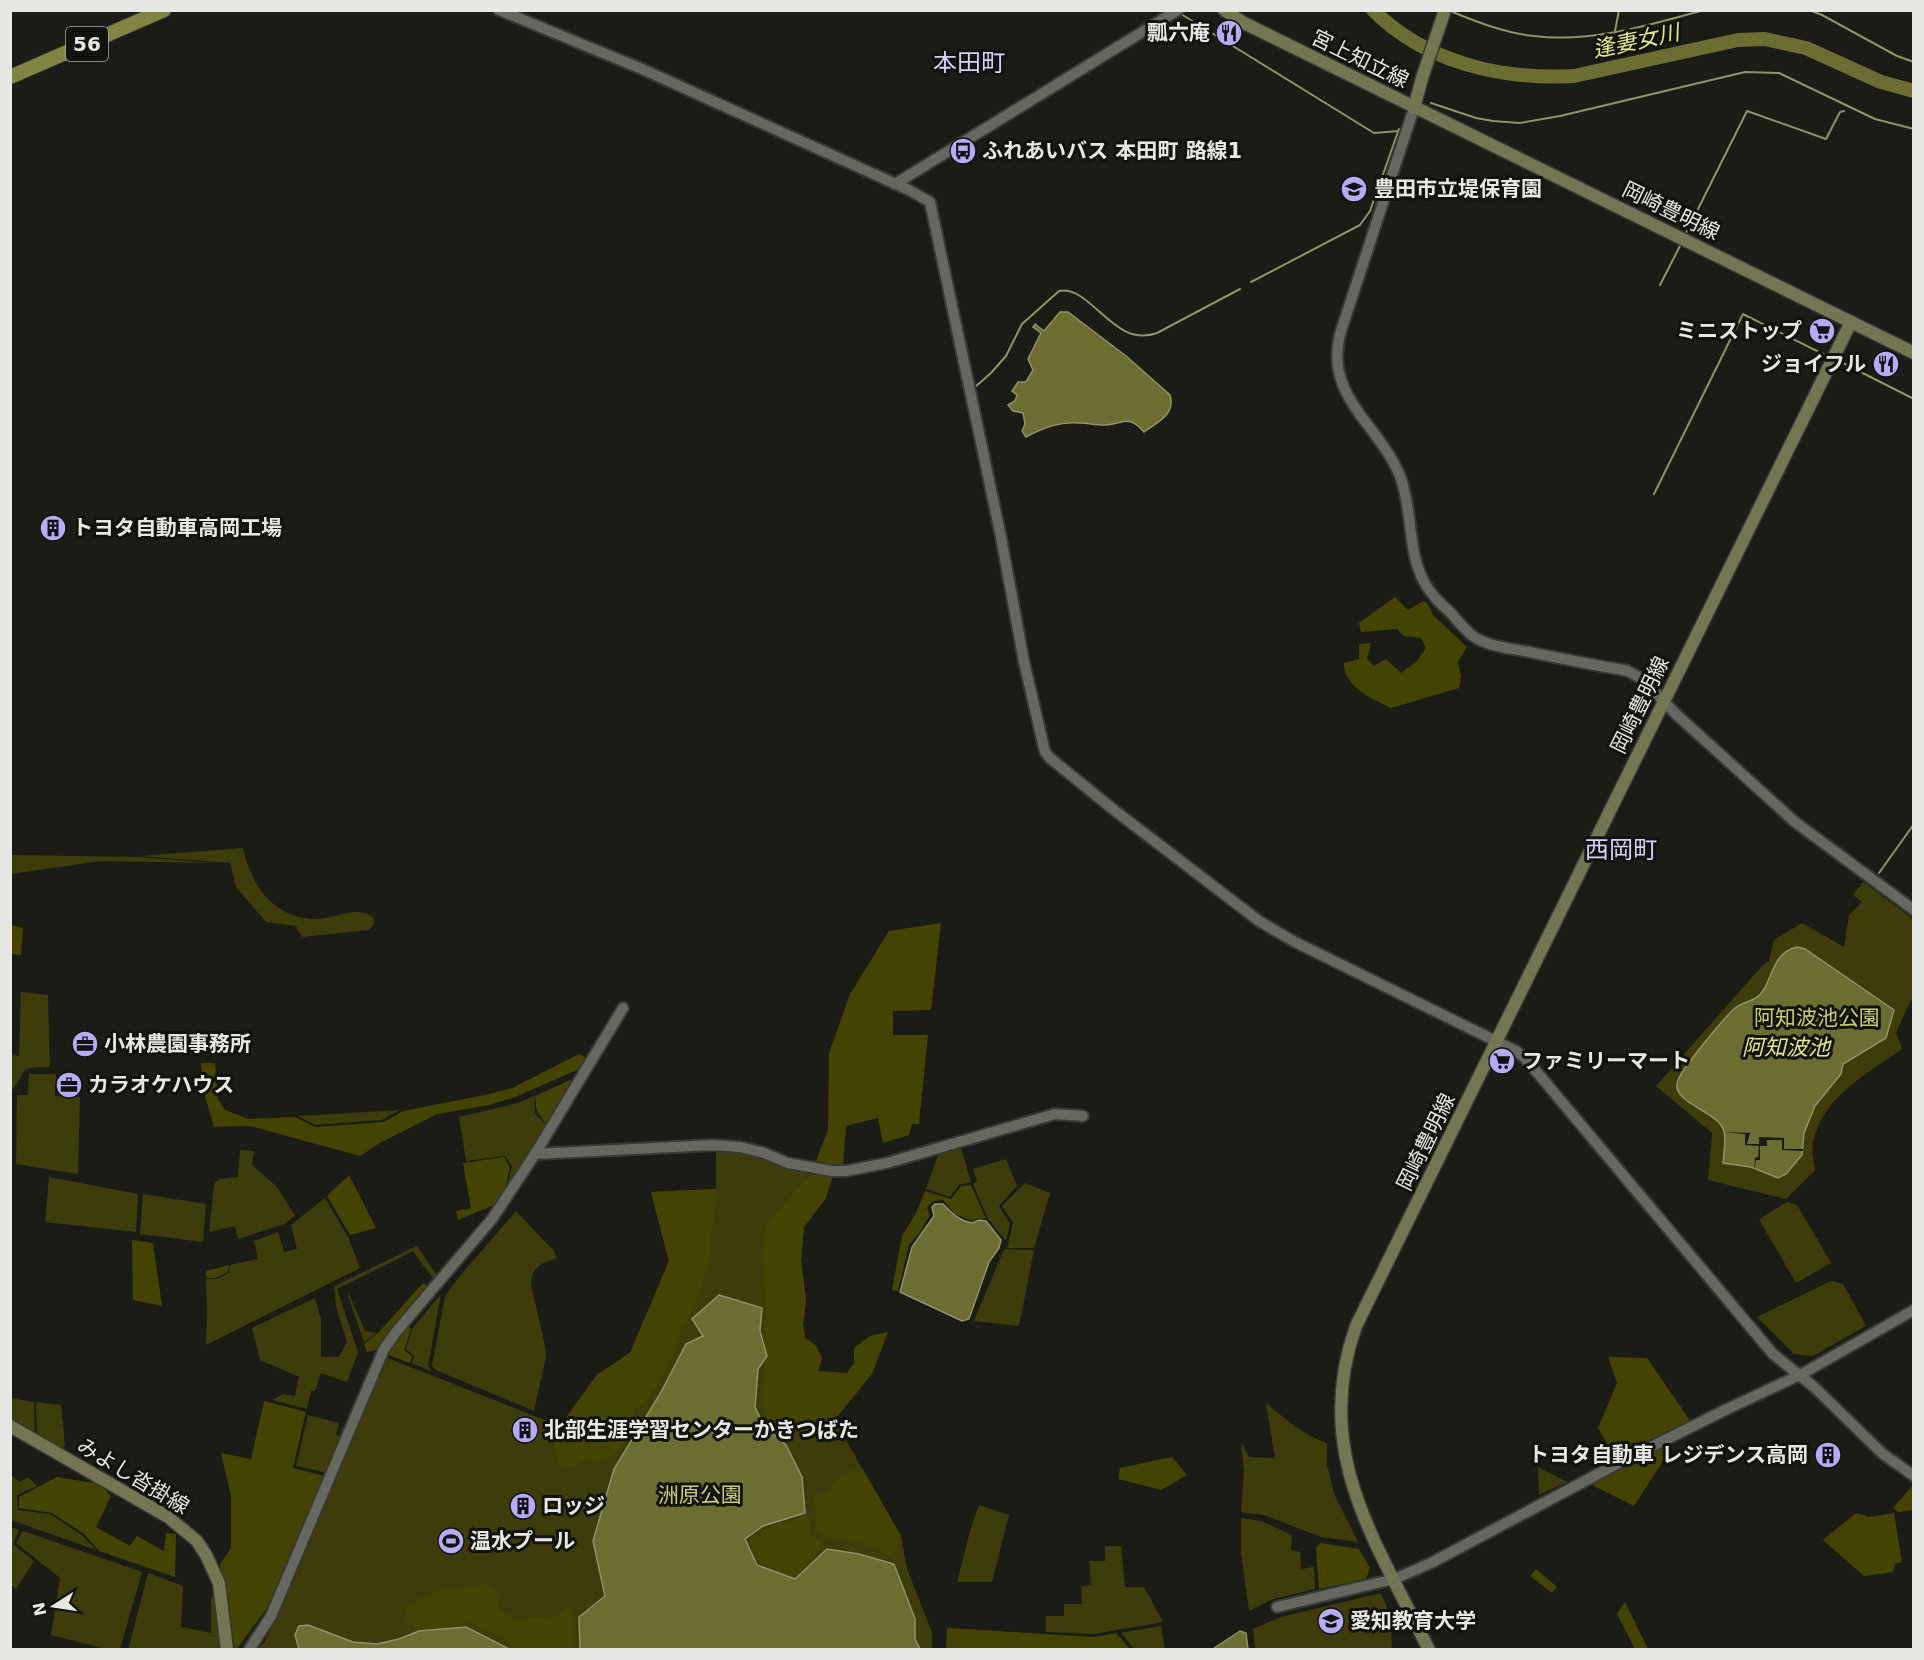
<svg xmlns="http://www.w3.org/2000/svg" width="1924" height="1660" viewBox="0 0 1924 1660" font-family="'DejaVu Sans','Noto Sans JP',sans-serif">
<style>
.green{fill:#3c3d0b}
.forest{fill:#434401}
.water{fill:#6b6d32;stroke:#909267;stroke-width:1.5}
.pier{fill:#1b1c16}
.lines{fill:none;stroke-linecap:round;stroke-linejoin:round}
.stream{stroke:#909267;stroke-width:2}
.river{stroke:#6b6d32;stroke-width:14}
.tertiary-casing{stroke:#383834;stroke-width:14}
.secondary-casing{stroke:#383834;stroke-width:15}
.primary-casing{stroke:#383834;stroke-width:16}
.tertiary{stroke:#66675f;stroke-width:10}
.secondary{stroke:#747552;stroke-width:12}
.primary{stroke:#828444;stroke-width:14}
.labels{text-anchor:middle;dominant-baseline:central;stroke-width:6;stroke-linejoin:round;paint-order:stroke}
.shield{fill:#12130d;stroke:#a7a8a3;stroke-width:1.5}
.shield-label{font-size:20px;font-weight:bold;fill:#e7e8e3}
.poi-label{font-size:21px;font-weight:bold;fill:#e7e8e3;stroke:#12130d;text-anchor:start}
.street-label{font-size:21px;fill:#e7e8e3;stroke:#12130d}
.park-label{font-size:21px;fill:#cace76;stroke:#12130d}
.water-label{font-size:22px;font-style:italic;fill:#e2e68e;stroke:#12130d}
.quarter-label{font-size:24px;fill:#d6d0fc;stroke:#12130d}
</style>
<rect width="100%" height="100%" fill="#1b1c16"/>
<g class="green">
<path d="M243,848C251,886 275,920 318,919C336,918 357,905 373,917L374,924L369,930L302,937L296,926L266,922L236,887L230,863L140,856Z"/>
<path d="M11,855L137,857L214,863L101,861L11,874Z"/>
<path d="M1863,882L1913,919V996L1896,1032L1902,1049C1867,1074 1823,1096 1813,1142C1811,1150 1814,1161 1815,1170L1786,1199L1708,1180L1712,1133L1656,1086L1762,966L1769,961L1774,940L1802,923L1844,947L1849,915L1862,902L1853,895Z"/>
<path d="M21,992L48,995L50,1067C13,1067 30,1071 11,1091V1055L19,1056Z"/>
<path d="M29,1074H56L55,1096L80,1097L78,1174L16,1164L17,1095H28Z"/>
<path d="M534,1096L535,1113L547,1126L506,1190L512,1167L505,1156L466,1161L459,1117L518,1103Z"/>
<path d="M400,1110L382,1120L315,1125L298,1116Z"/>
<path d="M960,1144L971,1182L959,1185L950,1197L926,1189L940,1149Z"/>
<path d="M716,1149L737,1151L814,1171L826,1198L804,1227L801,1260L806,1300L803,1325L805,1338L816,1346L822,1358L818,1371L835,1421L901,1536L907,1569L932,1632V1649L256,1650L264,1643L284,1599L385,1357L560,1426L597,1375L630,1353L669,1261L651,1192L716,1189Z"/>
<path d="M240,1150L254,1151L252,1165L277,1187L295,1216L284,1224L238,1239L235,1226L209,1232L214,1184L219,1179L238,1177Z"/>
<path d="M1006,1159L1017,1186L999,1206L1010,1224L1006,1241L988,1219L973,1184L977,1182L973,1169Z"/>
<path d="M49,1177L138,1194L136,1232L45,1222Z"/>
<path d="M1025,1183L1050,1193L1034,1248H1007L1013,1223L1002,1206Z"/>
<path d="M143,1194L206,1204L203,1242L140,1234Z"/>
<path d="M325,1198L348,1237L360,1268L206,1345L207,1312L206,1278C215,1281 222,1277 229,1272L230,1265L258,1259L254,1241L278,1232L284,1252L297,1249L291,1225Z"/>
<path d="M1787,1202L1797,1205L1831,1263L1796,1283L1759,1219Z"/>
<path d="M516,1211L553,1250L557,1258C541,1263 531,1267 531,1285L544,1340L546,1357L534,1411L436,1370L432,1366L445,1296L459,1277Z"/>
<path d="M417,1246L438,1277L434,1280L413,1251L337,1289L358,1352L347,1382L321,1373L315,1391H311L307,1409L272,1400L283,1394L295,1396L299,1377L260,1360L252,1328L315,1298L321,1319V1357H339L347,1342L336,1307L334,1286Z"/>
<path d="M1004,1249L1034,1250L1019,1326L974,1321Z"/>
<path d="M1831,1281L1843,1284L1866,1326L1813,1356L1794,1354L1757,1317Z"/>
<path d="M348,1292L365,1331L377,1333L364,1342L348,1296Z"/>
<path d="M441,1294L428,1366L431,1371L412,1363L414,1356L406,1349L412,1329Z"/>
<path d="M10,1398L34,1402L35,1436L11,1422Z"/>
<path d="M36,1402L61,1405L65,1446L62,1449L37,1436Z"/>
<path d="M1266,1403C1284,1418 1304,1436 1327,1443V1464L1334,1494L1358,1542L1321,1537L1264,1515L1241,1512L1244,1471L1241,1442L1249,1457L1275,1458Z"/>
<path d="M308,1415L339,1423L336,1435L343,1437L327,1473L296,1466Z"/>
<path d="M1538,1467L1567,1482L1539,1495Z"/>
<path d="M11,1475L20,1482L28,1477L37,1486L17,1495L18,1510L50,1514L83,1536L96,1550L11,1520Z"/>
<path d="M979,1505L1009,1515L992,1582H957L970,1531Z"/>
<path d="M1241,1518L1261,1521L1292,1535L1291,1550L1300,1552L1301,1569L1314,1567L1315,1589L1273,1599L1249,1611L1241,1553Z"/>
<path d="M11,1527L19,1530L13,1544L34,1561L16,1589L11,1584Z"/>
<path d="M23,1531L142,1572L120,1649H106L51,1635L60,1578L16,1543Z"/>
<path d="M1105,1546H1121L1125,1587H1144L1163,1622L1093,1634L1046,1632V1616H1064V1604H1082L1081,1586L1091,1585L1089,1561H1105Z"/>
<path d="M148,1573L183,1586L181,1627L211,1633V1596L218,1599L222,1649L128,1650Z"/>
<path d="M1381,1593L1395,1627L1391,1634L1392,1649L1255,1648L1253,1629L1281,1617Z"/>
<path d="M1161,1626L1165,1649H1134L1121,1633Z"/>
</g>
<g class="forest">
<path d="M1395,597L1408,610L1423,601L1428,604L1433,615L1467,647L1458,662L1461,676L1459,688L1391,708C1373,699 1343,687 1344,663L1359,659V644L1371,643L1367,659L1374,666L1386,659L1401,673L1417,661L1426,648L1421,638L1404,636L1397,629L1361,632L1359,623Z"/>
<path d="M941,923L931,1010L893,1011V1035H928L919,1124H912L909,1135L883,1143L878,1118L846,1126L843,1166H831L815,1163L828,1130L829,1053L850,994L889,931Z"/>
<path d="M11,925L23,928L21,955L11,954Z"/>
<path d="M579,1054L586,1058L582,1066L577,1070L515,1097L489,1105L437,1114L378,1144L360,1156L250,1126L214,1127L203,1089L201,1063H215L218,1099L225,1110L248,1119L295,1117L315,1127L384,1122L403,1111L485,1095L512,1088Z"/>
<path d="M570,1080L574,1084L547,1125L537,1112L535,1096Z"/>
<path d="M504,1157L510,1167L504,1193L499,1203L458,1220L456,1211L471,1208L463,1163Z"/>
<path d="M814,1171L833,1175L826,1198L804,1227L801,1260L806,1300L803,1325L805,1338L816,1346L822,1358L818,1371L847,1373L854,1363V1348L870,1336L888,1332L872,1374L824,1433L810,1436L796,1431L784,1434L769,1422L763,1407L766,1304L763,1256L766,1225Z"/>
<path d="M349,1175L376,1228L350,1235L327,1196Z"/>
<path d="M971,1185L986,1219L978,1218L972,1221L955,1214L943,1200L933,1201L927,1208L930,1215L920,1232L909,1245L898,1291L892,1290L902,1236L916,1213L925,1191L951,1199L961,1186Z"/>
<path d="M717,1189L708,1265L693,1309L680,1333L673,1356L657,1386L642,1405L634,1410L623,1445L610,1458L593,1463L584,1460L575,1467L559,1466L555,1447L560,1426L597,1375L630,1353L669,1261L651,1192Z"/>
<path d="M132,1240L153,1243L162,1306L133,1300Z"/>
<path d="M229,1265L228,1271C221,1276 215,1280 206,1277V1271Z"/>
<path d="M423,1283L430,1287L380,1349L367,1352L364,1344L378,1333Z"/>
<path d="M406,1325L411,1329L404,1350L412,1356L410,1363L386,1354Z"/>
<path d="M1608,1357L1647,1358L1691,1422L1617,1461L1598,1428L1617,1383Z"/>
<path d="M264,1401L306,1412L293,1468L325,1476L271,1602L237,1649H235L220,1564L231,1548V1496L221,1453L251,1459Z"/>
<path d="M1664,1446L1663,1461L1634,1506L1594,1486L1593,1482Z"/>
<path d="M1172,1457L1187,1475L1161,1490L1118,1479L1120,1468Z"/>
<path d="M862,1468L901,1536L892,1556L864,1544L827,1537L818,1532L813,1495L828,1494C834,1478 845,1471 862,1468Z"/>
<path d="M57,1477L100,1484L111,1496L96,1527L130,1546L137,1536L164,1551L166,1533L176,1534L175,1577L99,1551L84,1534L52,1513L19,1508V1497Z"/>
<path d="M1913,1485V1510L1898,1512L1893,1508Z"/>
<path d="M1856,1513L1869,1517L1894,1513L1902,1562L1895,1564L1893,1572L1864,1576L1823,1540Z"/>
<path d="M807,1516L812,1535L825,1546L794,1577L760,1563L749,1541L766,1528Z"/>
<path d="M1320,1543L1359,1549L1370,1568L1366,1579L1319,1589L1316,1549Z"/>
<path d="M1536,1569L1557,1587L1552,1593L1530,1576Z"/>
<path d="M485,1584L497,1593L500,1611L520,1621L530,1617L554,1618L566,1607L573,1609V1649H512L504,1639L466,1621C438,1641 435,1635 405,1623L406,1606L436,1591Z"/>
<path d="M1625,1602L1648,1649H1635L1617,1614Z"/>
<path d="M947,1628L1094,1637L1116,1633L1130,1649H946Z"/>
</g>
<g class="water">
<path d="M1060,312H1068L1126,356L1170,395C1176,414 1158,422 1144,432C1128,413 1123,425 1103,425C1095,425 1087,423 1080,423C1060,421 1043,428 1026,437L1022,431L1025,424L1023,413L1013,411L1008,405L1015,401L1017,395L1012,391L1018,382H1026L1033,370L1028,359L1041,333L1033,327L1035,324L1044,331Z"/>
<path d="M1797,947L1805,949L1894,1010L1886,1038L1843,1064L1841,1074L1815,1106L1804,1133L1802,1155L1786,1174L1778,1178L1751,1167L1723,1163C1724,1153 1726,1140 1724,1131C1719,1113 1682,1106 1677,1088C1677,1086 1677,1082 1678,1080C1684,1066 1724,1018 1735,1008C1741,1003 1749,1002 1756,998C1773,987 1769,953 1797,947Z"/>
<path d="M935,1204H943C953,1214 958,1220 972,1223L979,1220L986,1221L1001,1240L999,1248L989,1262L969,1319L962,1321L900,1292L912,1247L934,1216L932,1207Z"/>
<path d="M719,1295L762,1308L760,1331L767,1356L758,1369L755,1407L764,1426L786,1445L802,1477L805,1513L763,1526L745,1539L757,1565L795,1579L827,1549L859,1554L894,1564L915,1619V1639L920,1649H580L579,1617L605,1596L593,1541L614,1469L660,1394L686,1344L703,1336L692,1319Z"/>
<path d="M308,1625L353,1642L377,1644L399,1639L419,1631L466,1627L509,1649H299L295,1635L299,1626Z"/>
<path d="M1240,1631L1246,1633L1248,1649H1213Z"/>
</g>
<path class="pier" d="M1723,1132L1750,1133L1747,1144H1759V1137L1784,1138V1149H1803V1151L1782,1150V1140H1767V1146H1760V1160H1756L1754,1171L1755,1158L1758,1157L1759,1146L1745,1145V1134Z"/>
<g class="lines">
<g class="stream">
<path d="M1809,10L1822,15L1897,56L1914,62"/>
<path d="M1450,11C1477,22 1505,33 1534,36C1591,43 1650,25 1704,10"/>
<path d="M1181,14L1374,133L1399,131"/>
<path d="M1615,31L1619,10"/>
<path d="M1431,103L1476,118L1493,121L1520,123L1560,116L1745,72L1779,73L1875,119L1914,129"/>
<path d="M1685,235L1747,111L1826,139L1840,112L1844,111"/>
<path d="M1251,282L1360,225L1370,211L1399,129"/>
<path d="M1660,285L1682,242"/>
<path d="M1837,360L1914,399"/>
<path d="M975,387L991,373L1006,356L1022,324L1059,291C1092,285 1113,349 1157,333L1240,289"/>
<path d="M1654,494L1743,314L1829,357"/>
<path d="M1879,873L1914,824"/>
</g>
<path class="river" d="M1373,10C1426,63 1502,80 1574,76L1738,40L1765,39L1806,48L1881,82L1914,91"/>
<defs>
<g id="tertiary">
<path d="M499,10L642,69L909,190L930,202L1001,537L1024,662L1045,752L1050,758L1114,810L1259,921L1295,942L1516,1051L1525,1058L1773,1354L1813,1386L1883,1454L1914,1476"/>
<path d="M1414,108L1341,331C1322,395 1379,424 1400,476C1413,510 1407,550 1424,582C1431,595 1441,604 1451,613C1458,621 1465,630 1473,636C1488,647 1511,648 1529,652C1562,659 1595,665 1628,671L1642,679L1677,715L1795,822L1914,910"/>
<path d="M895,184L1178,10"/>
<path d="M535,1154L713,1145L740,1147L764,1153L788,1163L832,1171H846L887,1163L1055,1114L1083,1116"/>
<path d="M1277,1607L1394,1579L1431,1563L1615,1465L1725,1410L1800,1375L1914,1310"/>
<path d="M249,1650L271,1616L384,1349L396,1332L492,1219L535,1154L623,1008"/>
</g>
<g id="secondary">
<path d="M1224,10L1244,23L1914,353"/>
<path d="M1414,108L1422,78L1445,10"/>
<path d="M10,1426L168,1517L197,1541L206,1555L219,1583L227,1650"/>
<path d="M1429,1650C1376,1541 1311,1452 1356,1326L1851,322"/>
</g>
<path id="primary" d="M10,77L164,10"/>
</defs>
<use href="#tertiary" class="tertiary-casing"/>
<use href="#secondary" class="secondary-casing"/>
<use href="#primary" class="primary-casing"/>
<use href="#tertiary" class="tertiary"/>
<use href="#secondary" class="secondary"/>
<use href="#primary" class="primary"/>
</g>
<defs>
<symbol id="restaurant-disc" viewBox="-11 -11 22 22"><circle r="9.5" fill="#b7abf8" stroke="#12130d"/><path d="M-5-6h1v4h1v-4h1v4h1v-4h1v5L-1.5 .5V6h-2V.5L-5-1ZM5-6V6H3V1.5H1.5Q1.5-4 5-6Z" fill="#111"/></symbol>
<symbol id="bus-disc" viewBox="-11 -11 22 22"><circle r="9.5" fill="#b7abf8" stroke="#12130d"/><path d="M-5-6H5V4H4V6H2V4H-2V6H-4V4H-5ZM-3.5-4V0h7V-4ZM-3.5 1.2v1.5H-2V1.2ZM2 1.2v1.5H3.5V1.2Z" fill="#111"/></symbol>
<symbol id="school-disc" viewBox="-11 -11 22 22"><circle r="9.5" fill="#b7abf8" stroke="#12130d"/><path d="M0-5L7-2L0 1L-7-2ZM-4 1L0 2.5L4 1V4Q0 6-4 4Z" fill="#111"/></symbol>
<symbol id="supermarket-disc" viewBox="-11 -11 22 22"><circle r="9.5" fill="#b7abf8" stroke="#12130d"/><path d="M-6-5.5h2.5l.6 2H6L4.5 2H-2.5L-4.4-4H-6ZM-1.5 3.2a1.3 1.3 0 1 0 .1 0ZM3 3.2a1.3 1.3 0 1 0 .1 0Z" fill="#111"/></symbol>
<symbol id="building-disc" viewBox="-11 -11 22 22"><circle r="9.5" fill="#b7abf8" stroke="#12130d"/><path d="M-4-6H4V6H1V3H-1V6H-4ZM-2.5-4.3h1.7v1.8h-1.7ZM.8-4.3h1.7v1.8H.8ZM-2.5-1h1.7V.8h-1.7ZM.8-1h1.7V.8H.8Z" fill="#111"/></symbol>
<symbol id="office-disc" viewBox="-11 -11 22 22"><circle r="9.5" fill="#b7abf8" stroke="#12130d"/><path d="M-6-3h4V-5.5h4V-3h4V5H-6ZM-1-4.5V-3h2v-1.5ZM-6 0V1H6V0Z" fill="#111"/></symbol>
<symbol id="stadium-disc" viewBox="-11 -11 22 22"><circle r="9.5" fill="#b7abf8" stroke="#12130d"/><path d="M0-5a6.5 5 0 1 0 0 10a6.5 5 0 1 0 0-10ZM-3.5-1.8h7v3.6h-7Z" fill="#111"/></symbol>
<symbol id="university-disc" viewBox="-11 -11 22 22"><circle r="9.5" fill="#b7abf8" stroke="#12130d"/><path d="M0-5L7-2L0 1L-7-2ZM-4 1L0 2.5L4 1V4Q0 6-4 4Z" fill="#111"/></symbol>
</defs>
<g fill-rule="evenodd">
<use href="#restaurant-disc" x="1214" y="18" width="30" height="30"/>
<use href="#bus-disc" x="948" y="136" width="30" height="30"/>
<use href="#school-disc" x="1339" y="174" width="30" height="30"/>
<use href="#supermarket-disc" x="1807" y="316" width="30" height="30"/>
<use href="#restaurant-disc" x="1871" y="349" width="30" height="30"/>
<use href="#building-disc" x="38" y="513" width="30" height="30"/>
<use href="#office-disc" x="70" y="1029" width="30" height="30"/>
<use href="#supermarket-disc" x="1487" y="1046" width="30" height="30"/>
<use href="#office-disc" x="54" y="1070" width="30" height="30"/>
<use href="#building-disc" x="510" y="1415" width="30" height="30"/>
<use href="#building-disc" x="1813" y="1440" width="30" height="30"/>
<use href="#building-disc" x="508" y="1491" width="30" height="30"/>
<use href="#stadium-disc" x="436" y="1526" width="30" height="30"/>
<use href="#university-disc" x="1316" y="1606" width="30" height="30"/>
</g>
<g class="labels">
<rect class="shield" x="66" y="27" width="42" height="34" rx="4.5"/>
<g class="shield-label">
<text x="87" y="44">56</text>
</g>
<g class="poi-label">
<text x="1210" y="33" text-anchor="end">瓢六庵</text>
<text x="982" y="151">ふれあいバス 本田町 路線1</text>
<text x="1374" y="189">豊田市立堤保育園</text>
<text x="1802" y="331" text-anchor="end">ミニストップ</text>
<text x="1866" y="364" text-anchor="end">ジョイフル</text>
<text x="72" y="528">トヨタ自動車高岡工場</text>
<text x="104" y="1044">小林農園事務所</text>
<text x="1522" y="1061">ファミリーマート</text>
<text x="88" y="1085">カラオケハウス</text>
<text x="544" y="1430">北部生涯学習センターかきつばた</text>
<text x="1808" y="1455" text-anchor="end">トヨタ自動車 レジデンス高岡</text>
<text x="542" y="1506">ロッジ</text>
<text x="470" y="1541">温水プール</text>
<text x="1350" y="1621">愛知教育大学</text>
</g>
<g class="street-label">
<text transform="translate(1360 59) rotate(26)">宮上知立線</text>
<text transform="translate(1671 211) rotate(26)">岡崎豊明線</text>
<text transform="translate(1640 705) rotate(-64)">岡崎豊明線</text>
<text transform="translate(1426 1142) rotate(-64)">岡崎豊明線</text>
<text transform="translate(133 1476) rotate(31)">みよし沓掛線</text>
</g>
<g class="park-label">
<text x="1817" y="1018">阿知波池公園</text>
<text x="700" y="1495">洲原公園</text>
</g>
<g class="water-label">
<text transform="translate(1636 41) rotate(-12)">逢妻女川</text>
<text x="1786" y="1047">阿知波池</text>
</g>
<g class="quarter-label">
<text x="969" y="63">本田町</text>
<text x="1621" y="850">西岡町</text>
</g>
</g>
<rect width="1924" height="1660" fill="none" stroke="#e7e8e3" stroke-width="24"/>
<g transform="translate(54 1606) rotate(258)" stroke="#12130d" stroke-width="4.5" paint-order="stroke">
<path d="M0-4.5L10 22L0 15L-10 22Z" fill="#e7e8e3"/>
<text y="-9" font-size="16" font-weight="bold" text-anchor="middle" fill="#e7e8e3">N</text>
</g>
</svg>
